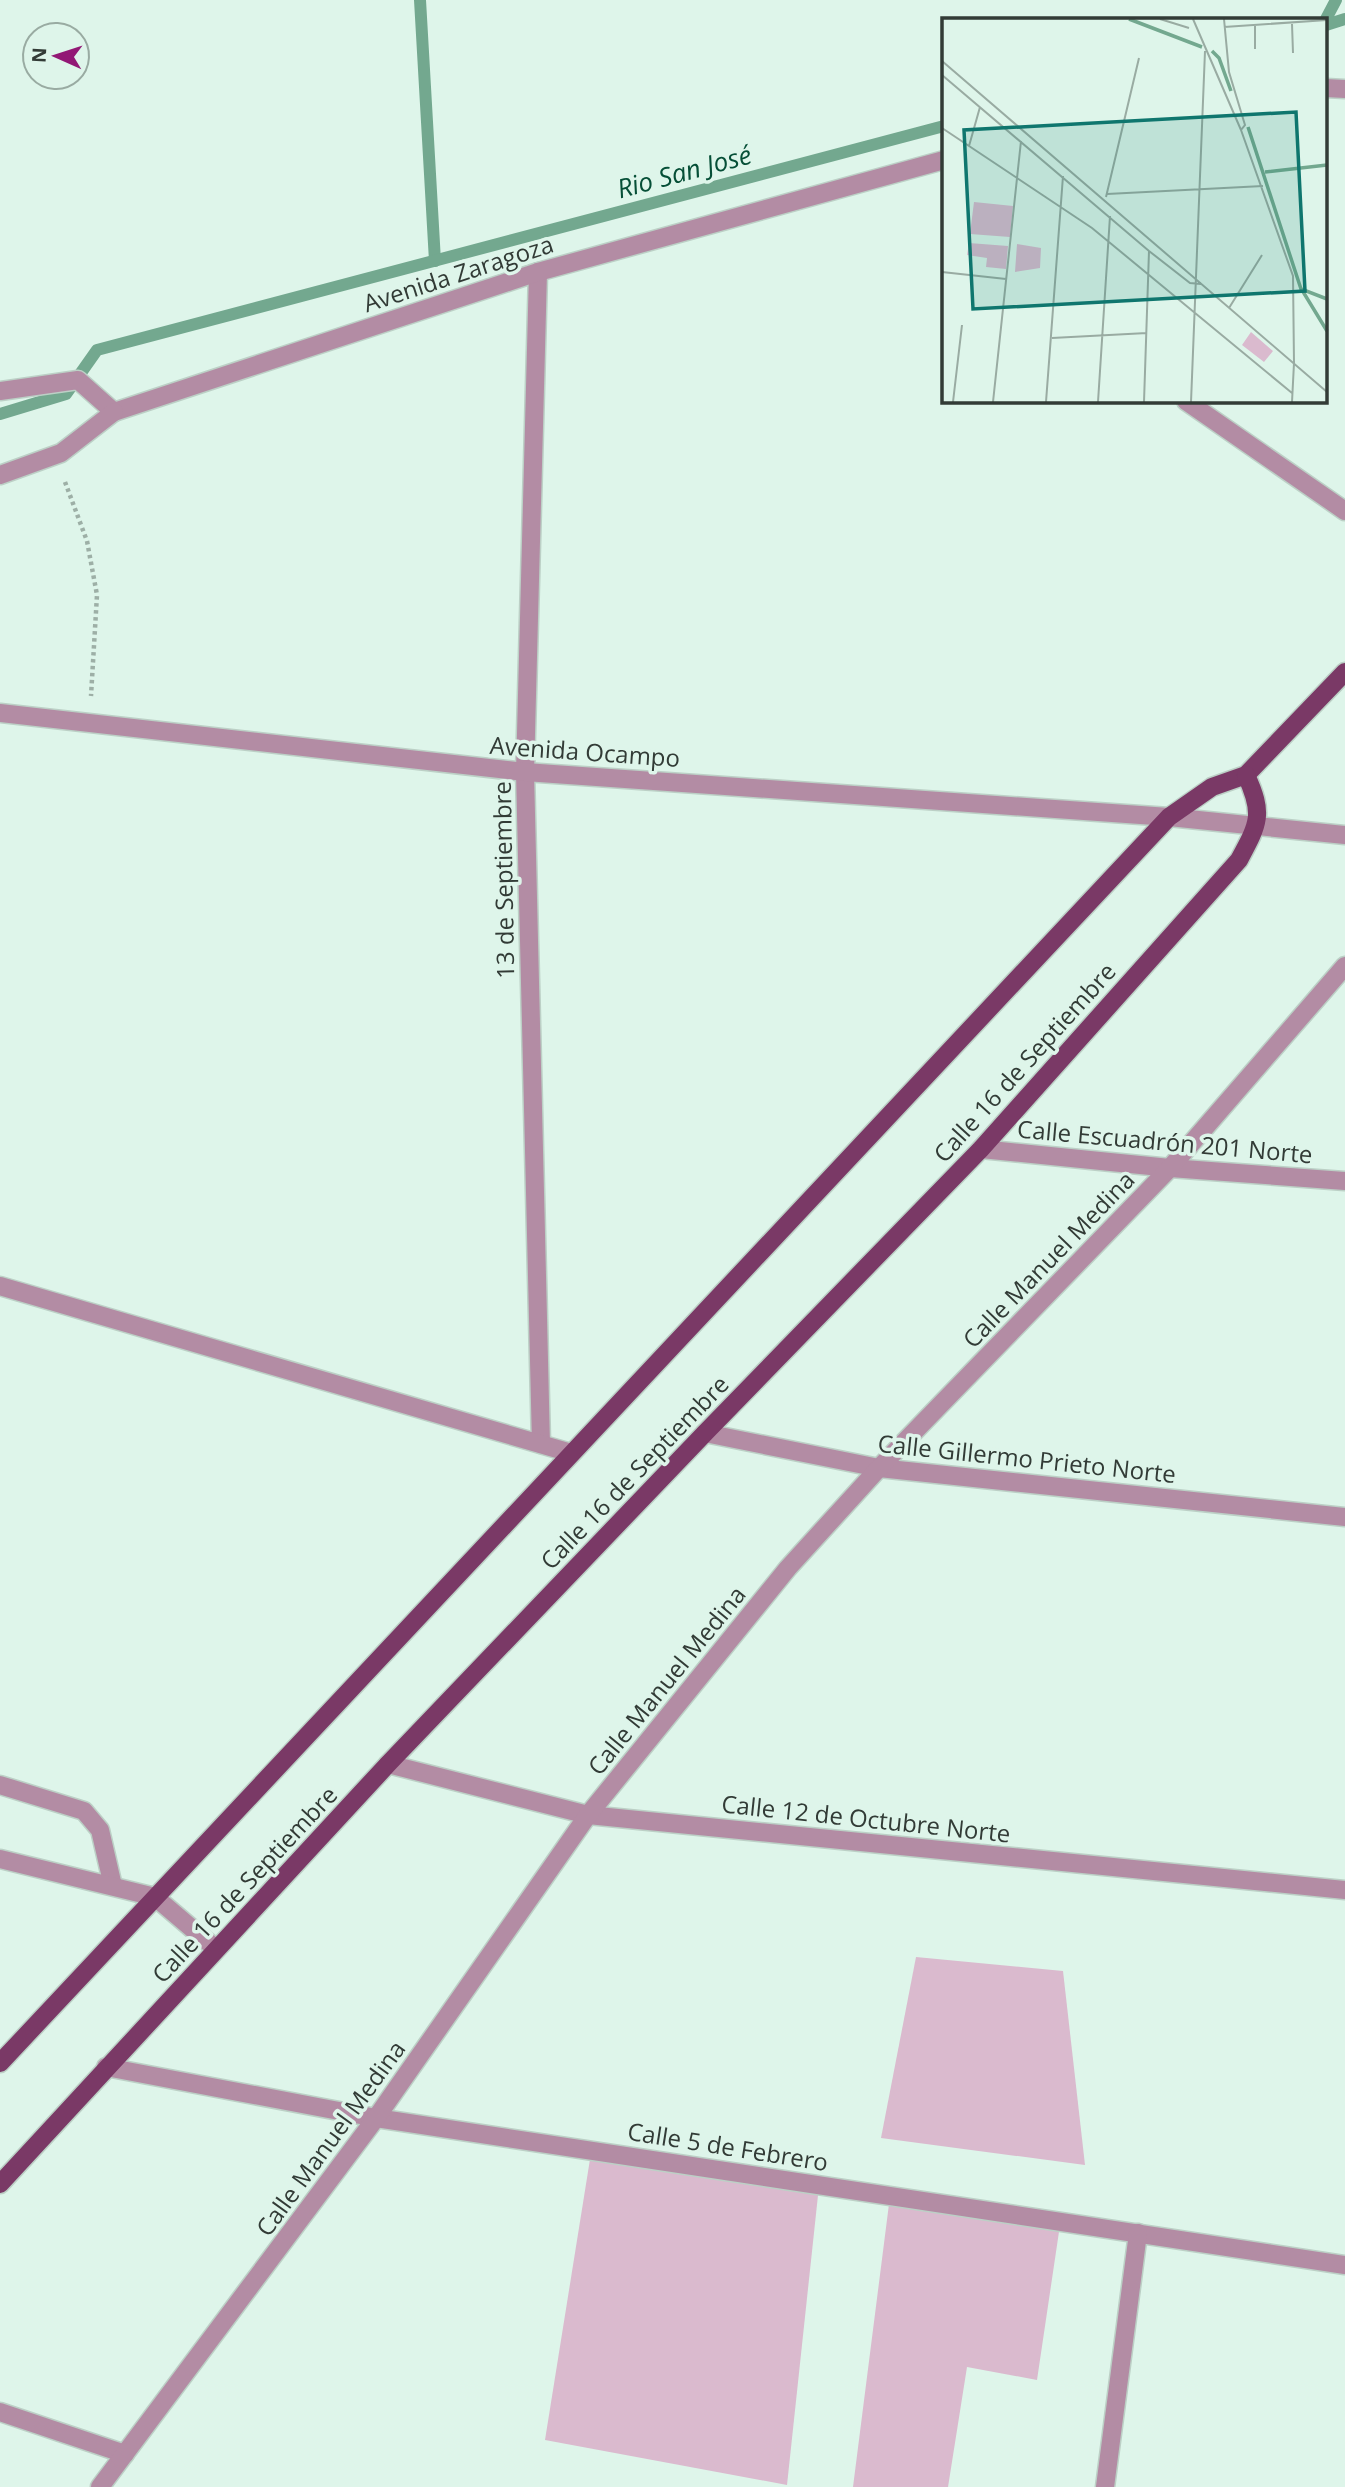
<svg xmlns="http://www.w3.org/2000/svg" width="1345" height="2487" viewBox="0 0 1345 2487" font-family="'Open Sans',sans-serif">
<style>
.garden{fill:#dabace}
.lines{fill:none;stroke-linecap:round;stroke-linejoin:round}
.stream{stroke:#73a88f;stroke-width:12}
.minor-casing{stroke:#bcd0c6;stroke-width:21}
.major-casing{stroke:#bcd0c6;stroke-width:21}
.path{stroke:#9dafa6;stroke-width:4.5;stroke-dasharray:3.5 3.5;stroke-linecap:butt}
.minor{stroke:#b38ca4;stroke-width:18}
.major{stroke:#7a3966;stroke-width:18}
.labels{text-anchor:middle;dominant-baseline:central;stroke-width:7;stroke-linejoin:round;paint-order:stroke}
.street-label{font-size:24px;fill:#323b36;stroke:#def5ea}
.water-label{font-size:26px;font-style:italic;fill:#064f37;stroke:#def5ea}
.inset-river{fill:none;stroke:#73a88f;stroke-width:3.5}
.inset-road{fill:none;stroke:#99aba2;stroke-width:2}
.view{fill:#0f766e;fill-opacity:0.15;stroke:#0f766e;stroke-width:3.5}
.inset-edge{fill:none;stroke:#323b36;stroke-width:3.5}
</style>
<rect width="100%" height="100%" fill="#def5ea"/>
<g class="garden">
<path d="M916,1957L1063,1971L1085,2165L881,2138Z"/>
<path d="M591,2153L819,2186L787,2485L545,2440Z"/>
<path d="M889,2204L1060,2225L1037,2380L967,2367L948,2487H853Z"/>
</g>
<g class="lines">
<g class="stream">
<path d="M420,0L435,261"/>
<path d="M1326,19L1336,0"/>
<path d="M1326,25L1345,19"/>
<path d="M0,414L66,394L97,350L944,126"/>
</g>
<defs>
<g id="minor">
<path d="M1326,88L1345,89"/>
<path d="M538,272L525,772L541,1444"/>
<path d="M0,391L78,380L114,412L538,272L944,160"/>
<path d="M1186,401L1345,511"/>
<path d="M0,475L61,453L114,412"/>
<path d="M0,713L525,772L1169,817L1345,835"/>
<path d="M981,1149L1170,1168L1345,1181"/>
<path d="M0,1286L571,1453"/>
<path d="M705,1433L879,1468L1345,1517"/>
<path d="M388,1764L588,1815L1345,1890"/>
<path d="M0,1785L84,1811L100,1830L113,1886"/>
<path d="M0,1859L155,1897L216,1949"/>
<path d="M106,2067L376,2118L1345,2265"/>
<path d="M0,2412L125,2454"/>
<path d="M100,2487L376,2118L588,1815L788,1568L879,1468L1170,1168L1345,966"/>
<path d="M1105,2487L1138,2233"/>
</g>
<g id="major">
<path d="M0,2063L1169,817L1212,787L1246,775L1345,672"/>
<path d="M0,2184L388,1764L705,1433L981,1149L1239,860C1259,823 1264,814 1246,775"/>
</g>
</defs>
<use href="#minor" class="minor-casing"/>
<use href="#major" class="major-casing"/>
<path class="path" d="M65,482L87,541L97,595L91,696"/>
<use href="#minor" class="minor"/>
<use href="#major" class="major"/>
</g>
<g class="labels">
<g class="street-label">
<text transform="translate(458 273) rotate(-18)">Avenida Zaragoza</text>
<text transform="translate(585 751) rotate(4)">Avenida Ocampo</text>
<text transform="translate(503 880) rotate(-91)">13 de Septiembre</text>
<text transform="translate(1024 1062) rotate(-48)">Calle 16 de Septiembre</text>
<text transform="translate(1165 1141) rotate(5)">Calle Escuadrón 201 Norte</text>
<text transform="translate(1048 1259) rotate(-46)">Calle Manuel Medina</text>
<text transform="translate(1027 1458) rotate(6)">Calle Gillermo Prieto Norte</text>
<text transform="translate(634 1472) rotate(-46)">Calle 16 de Septiembre</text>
<text transform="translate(666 1680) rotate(-51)">Calle Manuel Medina</text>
<text transform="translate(866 1818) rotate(6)">Calle 12 de Octubre Norte</text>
<text transform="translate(244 1884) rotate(-47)">Calle 16 de Septiembre</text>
<text transform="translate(330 2138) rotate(-54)">Calle Manuel Medina</text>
<text transform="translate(728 2146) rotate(9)">Calle 5 de Febrero</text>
</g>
<g class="water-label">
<text transform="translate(684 171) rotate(-15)">Rio San José</text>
</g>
</g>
<g transform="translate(942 18)">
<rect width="385" height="385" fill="#def5ea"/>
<path d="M32,184L71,188L68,219L28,216ZM27,225L66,228L64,251L44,249L45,240L25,237ZM75,226L99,230L98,250L73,254ZM309,314L331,333L322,344L300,327Z" fill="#dabace"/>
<path class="inset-river" d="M187,1L260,29M270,33L277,40L289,73M306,109L359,271L385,281M323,154L385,147M360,272L385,313"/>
<path class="inset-road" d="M218,1L247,10M251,1L299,112M282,1L287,54L303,107L299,112L351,258L352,345M350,6L351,35M282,9L385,2M313,31V7M0,43L385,374M0,57L207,233L248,265L259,266M0,110L150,210L350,375M27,128L38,89M165,176L321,168M164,179L197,40M0,254L64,261M287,290L320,237M110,320L205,315M11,384L20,307M51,384L79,123M104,384L121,158M156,384L168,198M202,384L207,233M249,384L263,33M350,384L352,345"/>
<path class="view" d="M354,94L363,273L31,291L22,112Z"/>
<rect width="385" height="385" class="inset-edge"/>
</g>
<g transform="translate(56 56) rotate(273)"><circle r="33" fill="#def5ea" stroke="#99aba2" stroke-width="2"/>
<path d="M0-5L12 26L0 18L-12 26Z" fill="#921875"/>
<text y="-10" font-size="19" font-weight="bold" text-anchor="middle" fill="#323b36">N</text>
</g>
</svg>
